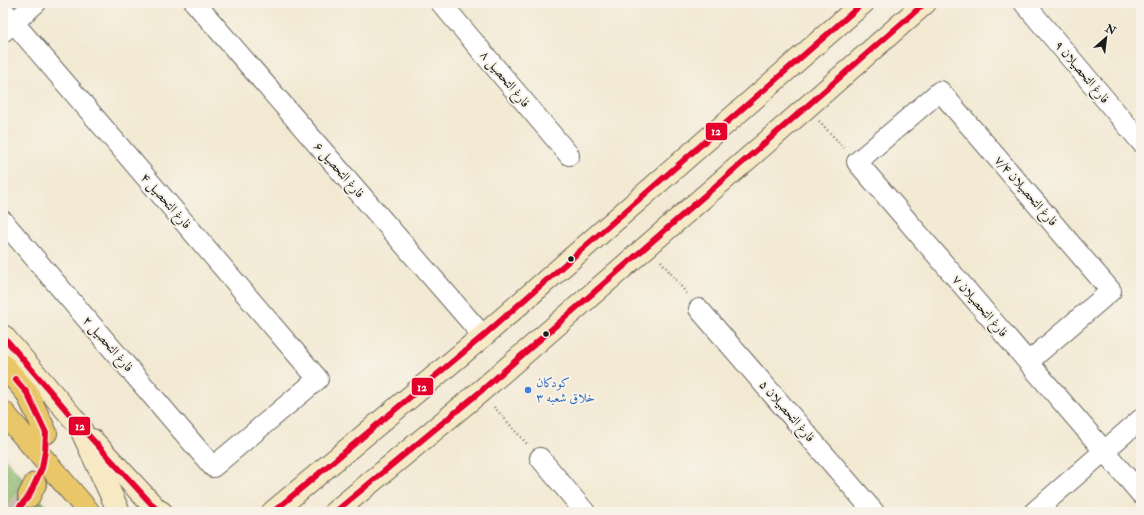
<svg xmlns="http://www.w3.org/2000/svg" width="1144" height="515" viewBox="0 0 1144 515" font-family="'IM FELL Double Pica',Amiri,serif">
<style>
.forest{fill:#87b269;stroke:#526742}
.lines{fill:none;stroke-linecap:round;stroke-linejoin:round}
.highway-tunnel{stroke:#c8c0ae;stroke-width:22;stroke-dasharray:22 11;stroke-linecap:butt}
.street-casing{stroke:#67645c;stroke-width:22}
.secondary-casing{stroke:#67645c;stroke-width:24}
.highway-casing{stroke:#67645c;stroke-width:24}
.path{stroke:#67645c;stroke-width:2.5;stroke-dasharray:1 3;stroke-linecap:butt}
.street{stroke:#fff;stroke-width:20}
.secondary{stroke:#f6e9c3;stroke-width:22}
.highway{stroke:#e9c769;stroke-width:22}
.bus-1-casing{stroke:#f7f3e8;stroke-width:9}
.bus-1{stroke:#e4002b;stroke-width:6}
.bus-dot{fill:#1c1c1c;stroke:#f7f3e8;stroke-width:1.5}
.shop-dot{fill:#3f7fe0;stroke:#f7f3e8;stroke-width:1.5}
.labels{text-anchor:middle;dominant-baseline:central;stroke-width:4;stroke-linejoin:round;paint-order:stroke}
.street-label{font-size:13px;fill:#1c1c1c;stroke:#f7f3e8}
.shop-label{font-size:13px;fill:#366cbe;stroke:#f7f3e8;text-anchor:start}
.line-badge{stroke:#f7f3e8;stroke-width:1.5}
.badge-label{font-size:11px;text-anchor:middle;font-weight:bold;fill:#fff}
</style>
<rect width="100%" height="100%" fill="#f7f3e8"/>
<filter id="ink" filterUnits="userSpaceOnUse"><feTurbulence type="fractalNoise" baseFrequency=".025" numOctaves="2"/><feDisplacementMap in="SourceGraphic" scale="8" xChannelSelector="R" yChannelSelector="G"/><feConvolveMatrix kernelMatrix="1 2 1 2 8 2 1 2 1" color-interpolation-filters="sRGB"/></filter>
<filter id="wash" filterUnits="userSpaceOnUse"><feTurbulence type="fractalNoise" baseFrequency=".012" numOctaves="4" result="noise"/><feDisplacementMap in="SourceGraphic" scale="16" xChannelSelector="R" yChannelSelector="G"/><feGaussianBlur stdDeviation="0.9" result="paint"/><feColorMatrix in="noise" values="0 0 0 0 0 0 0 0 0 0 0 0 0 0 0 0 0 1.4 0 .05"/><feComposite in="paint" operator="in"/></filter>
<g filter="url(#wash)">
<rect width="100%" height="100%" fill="#f3e9d3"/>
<path class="forest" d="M3,456L51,512H3Z"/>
</g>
<g filter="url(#ink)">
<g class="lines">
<path class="highway-tunnel" d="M15,512L29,496"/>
<defs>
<g id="street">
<path d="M195,3L483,336"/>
<path d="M441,3L569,155"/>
<path d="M1024,3L1141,142"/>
<path d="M3,10L318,379L213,467L3,221"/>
<path d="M3,32L36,3"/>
<path d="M699,309L874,512"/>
<path d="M1028,362L1111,291L940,91L857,162L1141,494"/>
<path d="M540,458L585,512"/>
<path d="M1034,512L1141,419"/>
</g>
<g id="secondary">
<path d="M3,336L79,425L119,512"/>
<path d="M92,440L157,510L161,512"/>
<path d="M273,512L483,336L863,3"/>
<path d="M335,512L481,391L807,107L925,3"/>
</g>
<g id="highway">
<path d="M3,365L27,393L46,433"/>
<path d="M3,412L89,512"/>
<path d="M29,496L35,484"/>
</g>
</defs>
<use href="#street" class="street-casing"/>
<use href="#secondary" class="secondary-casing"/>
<use href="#highway" class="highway-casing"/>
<g class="path">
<path d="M819,121L844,148"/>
<path d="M661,261L688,295"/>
<path d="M494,407L528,445"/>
</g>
<use href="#street" class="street"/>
<use href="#secondary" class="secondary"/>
<use href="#highway" class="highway"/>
<defs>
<g id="bus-1">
<path d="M3,336L79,425L157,510L161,512"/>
<path d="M15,379L27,393L46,433L45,451L42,468L29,496L15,512"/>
<path d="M273,512L483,336L863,3"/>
<path d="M335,512L481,391L925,3"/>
</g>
</defs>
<use href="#bus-1" class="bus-1-casing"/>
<use href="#bus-1" class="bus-1"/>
</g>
</g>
<g class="bus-dot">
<circle cx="571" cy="259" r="3.5"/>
<circle cx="546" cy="334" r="3.5"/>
</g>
<circle class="shop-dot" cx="528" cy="390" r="4"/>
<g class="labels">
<g class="street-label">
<text transform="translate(1082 72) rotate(50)">فارغ التحصیلان ۹</text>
<text transform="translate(505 79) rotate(50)">فارغ التحصیل ۸</text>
<text transform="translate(339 170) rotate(49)">فارغ التحصیل ۶</text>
<text transform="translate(1026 191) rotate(49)">فارغ التحصیلان ۷/۴</text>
<text transform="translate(166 201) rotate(49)">فارغ التحصیل ۴</text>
<text transform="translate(980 306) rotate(49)">فارغ التحصیلان ۷</text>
<text transform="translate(108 344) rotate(49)">فارغ التحصیل ۲</text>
<text transform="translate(787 411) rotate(49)">فارغ التحصیلان ۵</text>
</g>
<g class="shop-label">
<text x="536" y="383">کودکان<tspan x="536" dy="15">خلاق شعبه ۳</tspan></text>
</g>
</g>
<g class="line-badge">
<rect x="705" y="122" width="23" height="19" rx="4" fill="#e4002b"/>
<rect x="411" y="377" width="23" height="19" rx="4" fill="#e4002b"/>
<rect x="68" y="416" width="23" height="20" rx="4" fill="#e4002b"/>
</g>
<g class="badge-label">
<text x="716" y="135">12</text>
<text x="422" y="391">12</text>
<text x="80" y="430">12</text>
</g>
<rect width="1144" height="515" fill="none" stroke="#f7f3e8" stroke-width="16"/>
<g transform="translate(1106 38) rotate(28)" stroke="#f7f3e8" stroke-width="3" paint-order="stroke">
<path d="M0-3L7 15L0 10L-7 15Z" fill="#1c1c1c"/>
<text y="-6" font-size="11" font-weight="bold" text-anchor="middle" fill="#1c1c1c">N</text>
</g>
</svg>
